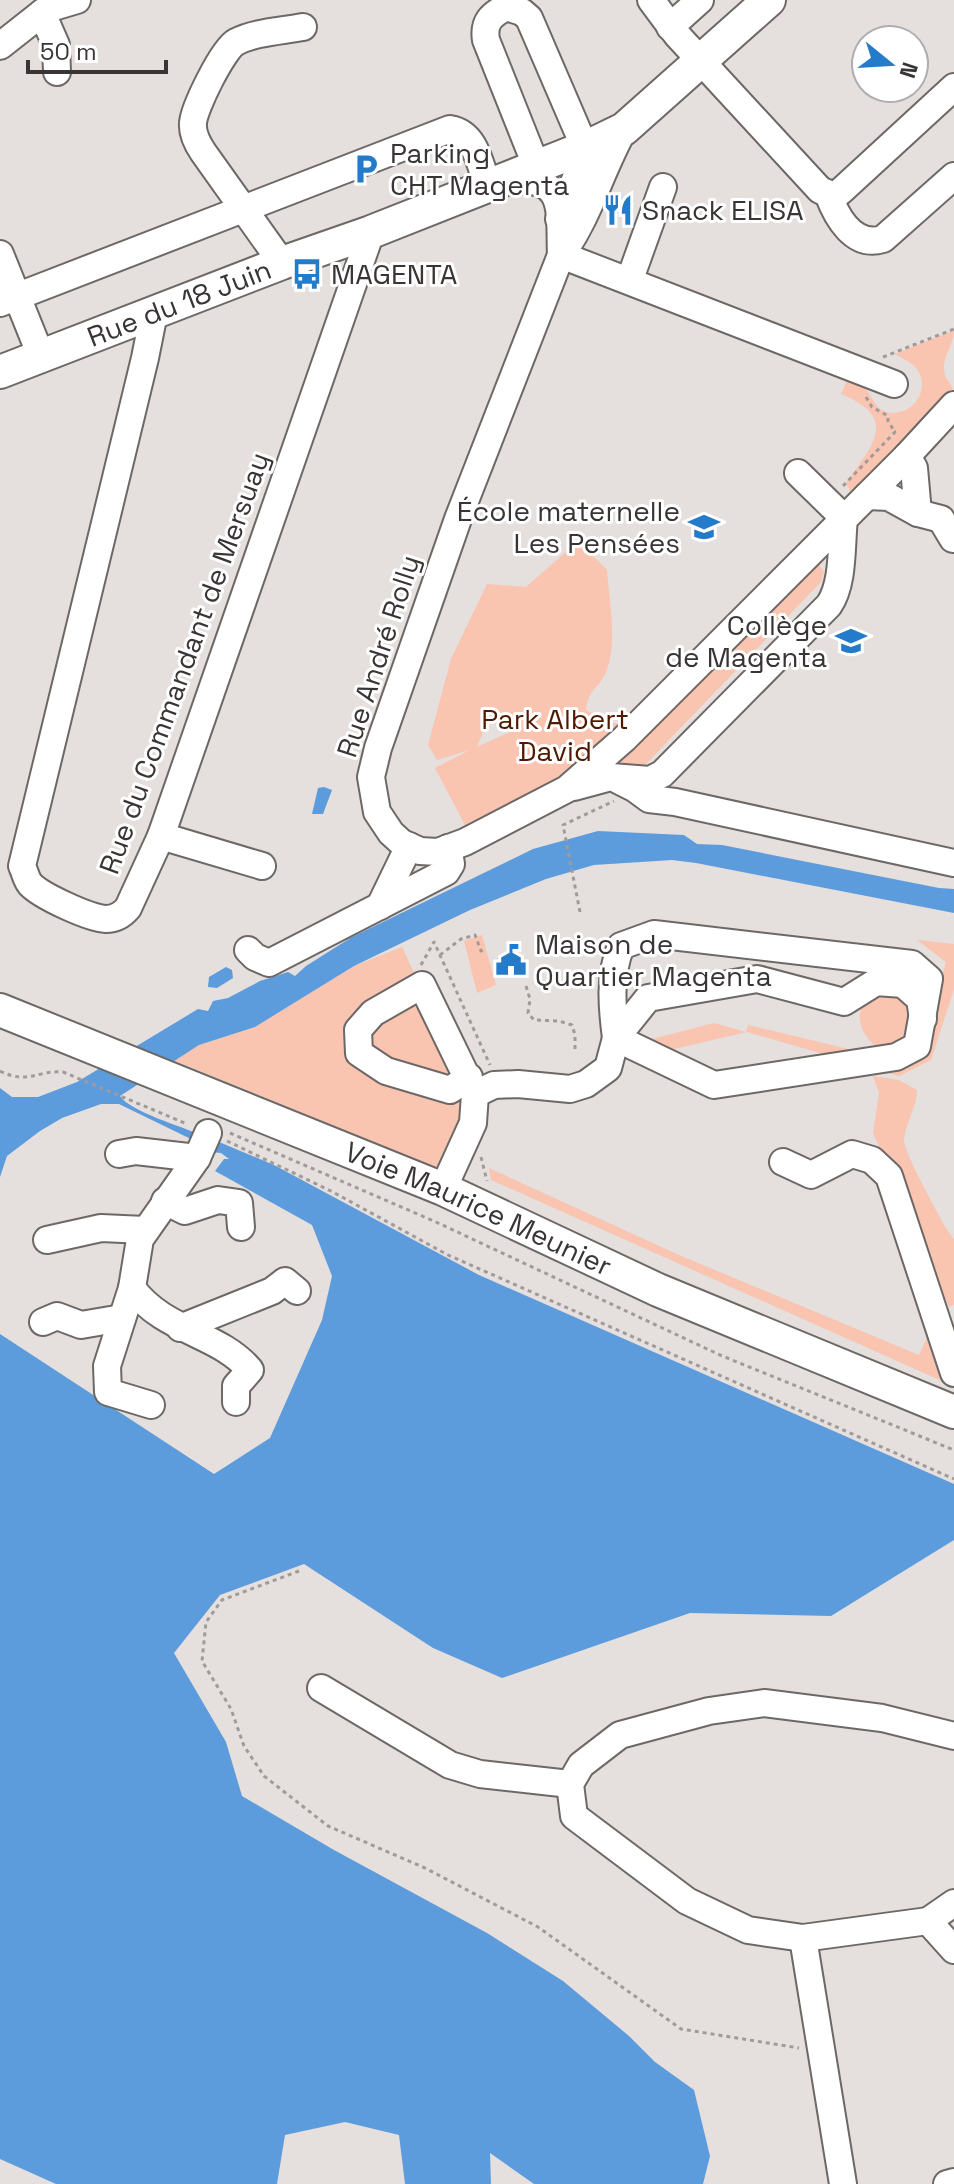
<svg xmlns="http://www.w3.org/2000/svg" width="954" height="2184" viewBox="0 0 954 2184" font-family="'Space Grotesk',sans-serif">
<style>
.green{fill:#f9c4b0;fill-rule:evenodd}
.water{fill:#5d9cdc}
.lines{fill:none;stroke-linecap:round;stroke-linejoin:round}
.minor-casing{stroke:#6d6866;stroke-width:30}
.major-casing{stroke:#6d6866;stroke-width:36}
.path{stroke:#a09b9a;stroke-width:3;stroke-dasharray:4 4;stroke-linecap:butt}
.minor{stroke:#fff;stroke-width:26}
.major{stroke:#fff;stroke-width:32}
.labels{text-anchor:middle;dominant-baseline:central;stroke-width:6;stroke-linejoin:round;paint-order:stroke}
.poi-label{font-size:28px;fill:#383534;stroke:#fff;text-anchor:start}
.street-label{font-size:28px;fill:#383534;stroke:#fff}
.park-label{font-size:28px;fill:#501a02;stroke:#fff}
</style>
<rect width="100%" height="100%" fill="#e5dfdd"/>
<g class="green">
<path d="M954,330C954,346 940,358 945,375C947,382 952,384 954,392L852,495L846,483C873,445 900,418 841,394L847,380C853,382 861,384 865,388C874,398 875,412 892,413C919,413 933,381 912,364C907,360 900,357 895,354Z"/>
<path d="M583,546L607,570C609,601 618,642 606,672C599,689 589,687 586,710L606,721L624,726L562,778L465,825L435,768L470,750L437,760L428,745L451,659L487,584L526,587L567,551ZM487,723L512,726V731L477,747Z"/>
<path d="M819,565L824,572L821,582L645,765H614L804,566Z"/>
<path d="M482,935L496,985L477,993L464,941Z"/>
<path d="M917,940L954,944V989L931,1060L899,1076L747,1032L644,1056L652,1039L714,1023L746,1032L748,1025L898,1061L920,1051L946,962Z"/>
<path d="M402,947L455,1062L449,1094L463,1103L458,1142L441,1169L173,1060L199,1045L255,1027L354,966Z"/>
<path d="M894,992L915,1009L906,1044L879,1048C861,1038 849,1007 874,996C880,993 888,993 894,992Z"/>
<path d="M873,1076L899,1080L917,1090C917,1106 906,1122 904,1139C903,1152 937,1211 945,1227L954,1239V1305L949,1307L873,1133L879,1093Z"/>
<path d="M489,1168L679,1255L919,1355L932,1327L947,1381H942L491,1180Z"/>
</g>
<g class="water">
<path d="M324,787L332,790L323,814H312L318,788Z"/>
<path d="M598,831L684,835L697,844L722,845L939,888L954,889V913L696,863L672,860L594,865L546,879L470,910L354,966L255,1027L199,1045L120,1096C131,1112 181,1126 201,1135L197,1142L119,1104H101L62,1118L40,1131L7,1156L0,1177V1088L12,1097H38L77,1082L198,1009L208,1011L213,1001L228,998L260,981L288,972L295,976L306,966L352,937L533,849Z"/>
<path d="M226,967L232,970L233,978L217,988L208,987L209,977Z"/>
<path d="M212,1139L274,1165L479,1275L954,1484V1540L831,1616L690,1613L502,1678L433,1648L304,1564L220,1595L174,1653L226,1742L242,1796L334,1850L487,1933L563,1981L629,2036L655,2062L694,2090L710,2156L703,2184H534L490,2153L491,2184H405L399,2135L345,2122L285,2135L277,2184H56L0,2159V1334L214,1474L270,1438L322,1320L332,1276L312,1225L215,1171L224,1159H229L221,1153L211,1152Z"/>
</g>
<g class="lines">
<defs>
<g id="minor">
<path d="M651,0L677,35L820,190L834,196L841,191L954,87"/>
<path d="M42,13L56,45L57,72"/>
<path d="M670,27L700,0"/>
<path d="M0,46L47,9L77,0"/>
<path d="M624,129C601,170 589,217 561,255L458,519L378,748L371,777L377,812L391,833L402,843L420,851L438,852L465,842L567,789L624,739L907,456L954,405"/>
<path d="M537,168L486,40C483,22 491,15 506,7L522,12L529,18L585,148"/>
<path d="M513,181C568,176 559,213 561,255"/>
<path d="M828,194C837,218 854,248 883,239L954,176"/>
<path d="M559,219L589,146"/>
<path d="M0,254L41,356"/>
<path d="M561,255L894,384"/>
<path d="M282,263L203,152C197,143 192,133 193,123C194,108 223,49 236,42C255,32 282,31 303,27"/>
<path d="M630,279L663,187"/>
<path d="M0,303L450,129C476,133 480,165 488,187"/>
<path d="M154,313L145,358L22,866C25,872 26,879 30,884C41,896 89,918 106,919C115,919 122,915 128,908L161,836L371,232"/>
<path d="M907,456L914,468L918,513"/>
<path d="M798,473L844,518"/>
<path d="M867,496L889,497L918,513L941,519L953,539"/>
<path d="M618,780L634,788L649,799L675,802L954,863"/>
<path d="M574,787L611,777L650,780L662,774L829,605C844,583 841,545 844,518"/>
<path d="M161,836L262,866"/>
<path d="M380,906L409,846"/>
<path d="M654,934L912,964L929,979L917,1046L896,1057L714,1085L616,1038C612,1008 609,975 621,946Z"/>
<path d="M248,950L255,957L269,963L446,872L451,864L448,848"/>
<path d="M475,1094L494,1085L518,1084L570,1089L586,1084L608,1068L616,1038L648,998L757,979L844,1002L876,982L903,984L920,999L923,1019"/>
<path d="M119,1154L136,1151L197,1158"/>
<path d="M783,1162L811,1175L852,1154L872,1160L889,1176L954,1373"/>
<path d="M443,1189L473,1123L475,1094L422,985L373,1013L358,1030L359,1053L386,1071L450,1090L469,1077"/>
<path d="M165,1201L185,1211L218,1200L239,1203L241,1227"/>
<path d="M47,1240L101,1228L145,1230"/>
<path d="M132,1288C164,1332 219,1333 250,1370L236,1386V1402"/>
<path d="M43,1322L57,1316L81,1325L122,1318"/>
<path d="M180,1328L272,1291L285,1281L297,1291"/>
<path d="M151,1405L108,1392L107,1366L132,1288L140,1239L197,1158L208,1133"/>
<path d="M321,1688L450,1765L480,1774L570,1784"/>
<path d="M954,1736L882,1718L764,1703L709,1711L620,1735L581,1765L570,1784L574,1816L687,1901L748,1930L803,1938L928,1921L954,1903"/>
<path d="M928,1921L954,1950"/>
<path d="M803,1938L843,2184"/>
<path d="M947,2184L954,2182"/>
</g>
<g id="major">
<path id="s1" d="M0,372L282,263L371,232L589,146L624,129L769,0"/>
<path id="s2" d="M0,1010L443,1189L658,1290L954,1412"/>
</g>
</defs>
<use href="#minor" class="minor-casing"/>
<use href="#major" class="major-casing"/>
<g class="path">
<path d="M883,357L954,329"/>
<path d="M866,397L872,407L888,416V421L895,432"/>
<path d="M843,486L895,432L900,431"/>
<path d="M580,912L563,825L614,801"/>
<path d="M440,955L461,939L475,935L481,951L486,948"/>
<path d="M421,965L434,942L490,1065"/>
<path d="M526,986L530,999L528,1013L534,1020L559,1021L572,1025L575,1035V1049"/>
<path d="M0,1071C28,1085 37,1070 63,1072L187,1124"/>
<path d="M230,1133L436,1222L720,1355L954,1450"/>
<path d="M227,1141L331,1191L448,1255L954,1479"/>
<path d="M481,1157L487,1181"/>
<path d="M299,1571L222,1600L206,1622L202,1661L231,1709L244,1746L264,1776L328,1826L425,1868L538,1927L681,2029L799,2048"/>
</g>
<use href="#minor" class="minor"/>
<use href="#major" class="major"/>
</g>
<defs>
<symbol id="parking-bare" viewBox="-9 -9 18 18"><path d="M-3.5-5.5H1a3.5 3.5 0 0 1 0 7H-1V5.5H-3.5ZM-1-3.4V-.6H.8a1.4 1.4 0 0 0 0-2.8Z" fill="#247bc9" stroke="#fff" stroke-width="2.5" paint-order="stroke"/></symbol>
<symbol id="restaurant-bare" viewBox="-9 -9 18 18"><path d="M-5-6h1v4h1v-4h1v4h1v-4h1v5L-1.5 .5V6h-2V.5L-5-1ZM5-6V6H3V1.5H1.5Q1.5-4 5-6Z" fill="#247bc9" stroke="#fff" stroke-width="2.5" paint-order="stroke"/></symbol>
<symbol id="bus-bare" viewBox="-9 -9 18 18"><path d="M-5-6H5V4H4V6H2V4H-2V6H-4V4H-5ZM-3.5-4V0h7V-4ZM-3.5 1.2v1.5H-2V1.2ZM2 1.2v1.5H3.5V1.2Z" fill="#247bc9" stroke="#fff" stroke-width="2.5" paint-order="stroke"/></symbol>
<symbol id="school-bare" viewBox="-9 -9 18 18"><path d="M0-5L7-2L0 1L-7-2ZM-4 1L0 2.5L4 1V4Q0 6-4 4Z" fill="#247bc9" stroke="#fff" stroke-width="2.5" paint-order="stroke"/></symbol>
<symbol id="civic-bare" viewBox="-9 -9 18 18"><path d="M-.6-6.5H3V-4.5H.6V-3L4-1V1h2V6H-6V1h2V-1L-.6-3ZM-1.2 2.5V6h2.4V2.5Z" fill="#247bc9" stroke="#fff" stroke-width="2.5" paint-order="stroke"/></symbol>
</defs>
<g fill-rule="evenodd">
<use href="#parking-bare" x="344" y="147" width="44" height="44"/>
<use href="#restaurant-bare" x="596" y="188" width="44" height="44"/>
<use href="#bus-bare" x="285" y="252" width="44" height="44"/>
<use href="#school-bare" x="682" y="505" width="44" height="44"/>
<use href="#school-bare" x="829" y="619" width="44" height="44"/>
<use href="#civic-bare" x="489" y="938" width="44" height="44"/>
</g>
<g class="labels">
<g class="poi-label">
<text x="390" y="153">Parking<tspan x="390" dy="32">CHT Magenta</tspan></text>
<text x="642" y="210">Snack ELISA</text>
<text x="331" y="274">MAGENTA</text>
<text x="680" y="511" text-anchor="end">École maternelle<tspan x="680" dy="32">Les Pensées</tspan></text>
<text x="827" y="625" text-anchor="end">Collège<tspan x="827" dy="32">de Magenta</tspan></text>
<text x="535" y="944">Maison de<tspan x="535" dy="32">Quartier Magenta</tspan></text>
</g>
<g class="street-label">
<text stroke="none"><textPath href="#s1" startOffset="192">Rue du 18 Juin</textPath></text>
<text transform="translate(378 656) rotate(-72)">Rue André Rolly</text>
<text transform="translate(184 663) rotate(-70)">Rue du Commandant de Mersuay</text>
<text stroke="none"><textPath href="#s2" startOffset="518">Voie Maurice Meunier</textPath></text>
</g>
<g class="park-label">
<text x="555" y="719">Park Albert<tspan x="555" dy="32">David</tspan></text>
</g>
</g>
<g transform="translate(890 64) rotate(108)"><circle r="38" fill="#ffffff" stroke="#afaeae" stroke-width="2"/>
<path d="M0-6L14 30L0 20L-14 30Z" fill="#247bc9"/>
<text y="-12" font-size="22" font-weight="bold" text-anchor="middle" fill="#383534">N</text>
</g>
<path d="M28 60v12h138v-12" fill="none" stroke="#383534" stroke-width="4"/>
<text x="40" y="60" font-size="24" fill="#383534" stroke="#ffffff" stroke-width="6" paint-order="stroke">50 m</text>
</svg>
